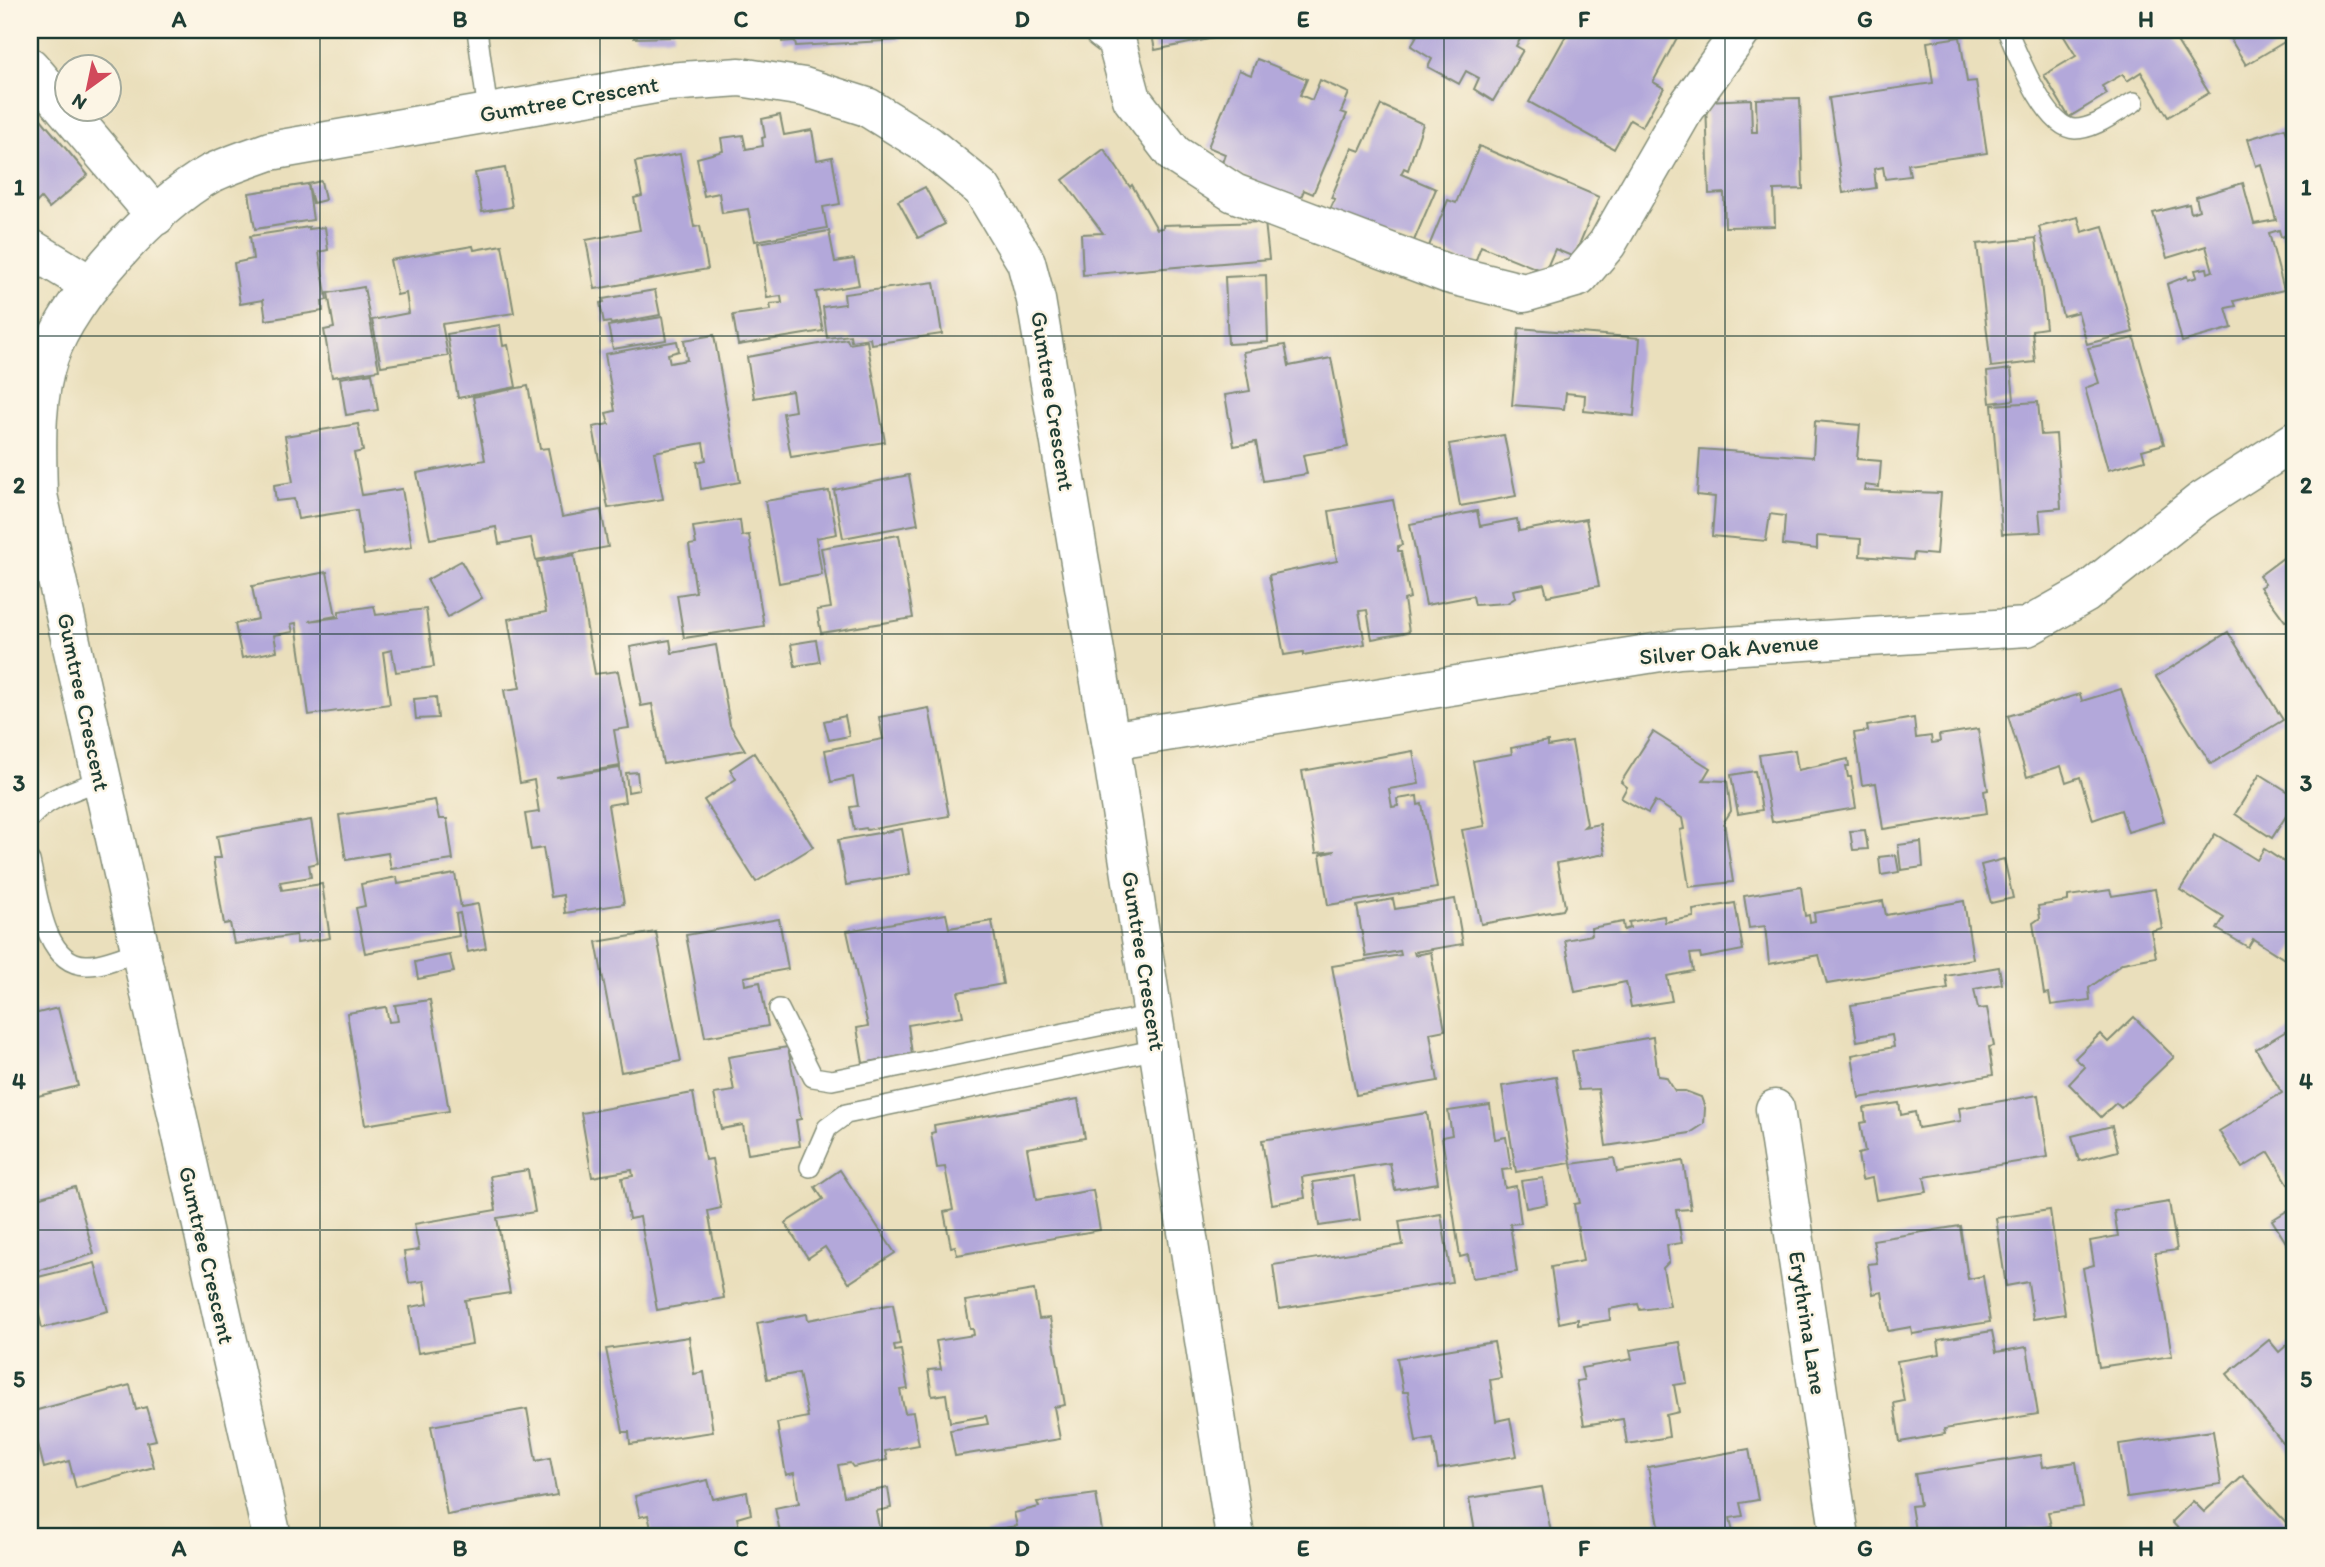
<svg xmlns="http://www.w3.org/2000/svg" width="2325" height="1567" viewBox="0 0 2325 1567" font-family="Itim,sans-serif">
<style>
.building{fill:#b3a8da}
.lines{fill:none;stroke-linecap:round;stroke-linejoin:round}
.lane-casing{stroke:#848e78;stroke-width:22}
.street-casing{stroke:#848e78;stroke-width:41}
.lane{stroke:#fff;stroke-width:19}
.street{stroke:#fff;stroke-width:38}
.grid{fill:none;stroke:#1f3d34;stroke-width:2;stroke-opacity:0.55}
.labels{text-anchor:middle;dominant-baseline:central;stroke-width:5;stroke-linejoin:round;paint-order:stroke}
.street-label{font-size:23px;fill:#1f3d34;stroke:#fcf5e5}
.neatline{fill:none;stroke:#1f3d34;stroke-width:2.5}
.grid-label{font-size:23px;text-anchor:middle;font-weight:bold;fill:#1f3d34}
</style>
<rect width="100%" height="100%" fill="#fcf5e5"/>
<filter id="ink" filterUnits="userSpaceOnUse"><feTurbulence type="fractalNoise" baseFrequency=".0143" numOctaves="2"/><feDisplacementMap in="SourceGraphic" scale="14" xChannelSelector="R" yChannelSelector="G"/><feConvolveMatrix kernelMatrix="1 2 1 2 8 2 1 2 1" color-interpolation-filters="sRGB"/></filter>
<filter id="wash" filterUnits="userSpaceOnUse"><feTurbulence type="fractalNoise" baseFrequency=".00686" numOctaves="4" result="noise"/><feDisplacementMap in="SourceGraphic" scale="28" xChannelSelector="R" yChannelSelector="G"/><feGaussianBlur stdDeviation="1.57" result="paint"/><feColorMatrix in="noise" values="0 0 0 0 0 0 0 0 0 0 0 0 0 0 0 0 0 1.4 0 .05"/><feComposite in="paint" operator="in"/></filter>
<g filter="url(#wash)">
<rect width="100%" height="100%" fill="#eadfbc"/>
<g id="blocks">
<g class="building">
<path d="M634,30H674V37L634,38Z"/>
<path d="M781,30H901V40L796,46L795,41L782,42Z"/>
<path d="M1151,30H1228L1229,35L1155,50Z"/>
<path d="M1420,30H1526L1516,46L1523,50L1493,101L1474,89L1479,78L1466,71L1459,84L1428,67L1432,59L1411,46Z"/>
<path d="M1569,30H1667L1678,36L1653,82L1664,88L1642,127L1630,120L1614,149L1529,102Z"/>
<path d="M2060,30H2170L2209,93L2168,117L2141,72L2127,81L2123,74L2102,86L2107,94L2069,117L2044,75L2076,56Z"/>
<path d="M2231,30H2279L2286,41L2246,65L2231,40L2236,37Z"/>
<path d="M1960,37L1967,82L1976,81L1987,153L1908,164L1910,176L1885,179L1883,167L1874,169L1876,188L1843,193L1829,98L1933,83L1927,42Z"/>
<path d="M1257,59L1307,79L1300,95L1312,100L1320,80L1349,93L1341,112L1347,114L1313,194L1304,190L1299,202L1221,166L1225,154L1208,147L1239,70L1251,75Z"/>
<path d="M1800,98L1803,189L1774,190L1775,226L1725,227L1724,193L1709,194L1706,101L1751,99L1752,132H1757L1756,99Z"/>
<path d="M1381,105L1423,124L1408,170L1404,168L1401,174L1436,189L1413,243L1327,216L1335,199L1331,198L1352,148L1360,151Z"/>
<path d="M30,106L88,175L49,208L41,198L35,204L30,199Z"/>
<path d="M780,115L784,135L812,130L817,160L832,157L840,204L823,207L827,228L755,241L748,209L722,213L719,193L704,196L697,158L723,151L721,138L743,135L746,149L763,146L762,138L765,137L762,119Z"/>
<path d="M2285,128L2287,134L2294,133L2295,137V233L2281,237L2279,230L2269,233L2284,290L2234,301L2236,306L2226,308L2232,328L2182,342L2167,284L2187,276L2188,280L2197,277L2195,270L2207,268L2208,273L2213,271L2206,246L2167,258L2153,213L2189,204L2191,213L2199,210L2196,197L2243,183L2254,224L2276,220L2261,164L2256,166L2248,139Z"/>
<path d="M1479,146L1599,197L1574,257L1555,249L1545,272L1481,246L1474,265L1429,246L1448,200L1456,203Z"/>
<path d="M1104,149L1130,187L1132,185L1157,229L1163,228V225L1265,222L1269,259L1083,275L1081,234L1103,233L1063,180Z"/>
<path d="M680,154L694,227L700,226L708,269L595,289L586,240L640,230L634,198L642,196L635,162Z"/>
<path d="M505,168L512,207L482,212L475,173Z"/>
<path d="M321,181L325,200L313,203L308,184Z"/>
<path d="M308,184L313,220L255,229L249,193Z"/>
<path d="M925,187L945,224L918,238L898,201Z"/>
<path d="M2078,217L2082,232L2103,226L2133,332L2087,344L2078,312L2063,316L2039,227Z"/>
<path d="M309,227V229L325,227L328,250L319,252L327,300L322,301L323,311L266,320L263,300L240,304L234,263L253,259L250,236Z"/>
<path d="M829,231L835,262L854,259L859,285L816,292L823,331L738,345L733,315L771,310L770,304L782,303L781,296L767,298L758,243Z"/>
<path d="M2036,238L2046,328L2032,330L2035,362L1991,367L1977,244Z"/>
<path d="M502,245L514,313L442,324L448,356L381,366L372,320L409,313L406,293L397,295L390,260L473,246L474,250Z"/>
<path d="M1266,275L1268,342L1228,344L1225,277Z"/>
<path d="M934,282L942,334L871,344L870,338L851,341L850,335L827,338L823,307L845,304L844,294Z"/>
<path d="M364,287L379,370L332,377L324,330L334,328L328,293Z"/>
<path d="M655,290L660,315L611,324L610,322L604,323L600,303L604,302L603,299Z"/>
<path d="M662,317L666,340L613,349L608,326Z"/>
<path d="M500,325L503,346L508,345L516,387L458,398L447,334Z"/>
<path d="M1519,328L1640,338L1634,416L1584,411L1585,395L1566,393L1564,409L1512,405Z"/>
<path d="M714,335L740,482L701,489L697,462L706,460L703,443L654,452L663,499L608,508L593,427L609,424L606,413L615,411L605,354L677,341L679,351L668,354L670,363L687,360L684,340Z"/>
<path d="M2134,338L2164,444L2142,450L2145,460L2108,470L2085,388L2099,383L2088,348Z"/>
<path d="M847,339L849,344L867,341L885,442L791,457L783,413L795,411L792,391L754,398L747,357Z"/>
<path d="M1285,345L1289,366L1331,358L1348,447L1303,455L1307,474L1263,481L1256,442L1234,446L1225,395L1250,391L1243,352Z"/>
<path d="M2011,369L2014,400L1990,403L1987,372Z"/>
<path d="M372,373L378,410L346,415L340,378Z"/>
<path d="M528,386L540,449L548,448L562,517L601,510L608,547L536,560L531,538L499,544L496,527L430,539L417,473L485,460L473,397Z"/>
<path d="M2038,402L2041,435L2056,434L2061,508L2039,510L2041,532L2002,534L1992,405Z"/>
<path d="M1815,421L1860,425L1857,459L1881,461L1879,487L1865,485L1864,490L1941,493L1936,555L1914,553L1913,560L1860,556L1861,539L1817,536V549L1783,545L1785,516L1770,514L1766,541L1712,536L1715,497L1697,495L1700,449L1813,457Z"/>
<path d="M358,424L363,451L354,453L362,495L402,489L412,547L364,555L357,510L298,519L294,499L276,501L274,485L293,482L285,436Z"/>
<path d="M1504,435L1516,496L1460,506L1449,444Z"/>
<path d="M909,475L918,524L843,538L834,490Z"/>
<path d="M829,491L837,534L816,538L822,575L779,583L765,501Z"/>
<path d="M1393,500L1402,545L1398,546V551H1401L1410,598L1404,600L1409,632L1372,639L1367,610L1359,611L1365,644L1303,655V652L1284,655L1269,575L1337,561L1329,511Z"/>
<path d="M1477,511L1480,526L1517,519L1519,531L1586,519L1599,586L1547,596L1544,584L1513,590L1515,598L1507,603L1475,605L1473,596L1426,605L1410,524Z"/>
<path d="M740,520L742,536L749,535L764,626L684,638L677,595L696,592L689,545L696,544L693,527Z"/>
<path d="M899,535L913,618L821,633L817,610L831,608L821,548Z"/>
<path d="M2295,549V629L2289,620L2285,621L2260,587L2265,584L2259,576Z"/>
<path d="M574,555L595,674L618,671L629,728L614,730L620,766L556,777L620,768L625,802L608,805L624,904L565,913L563,895L551,897L543,848L531,850L525,814L539,812L534,780L520,783L504,690L520,688L508,619L546,612L537,562Z"/>
<path d="M461,561L482,598L448,617L427,580Z"/>
<path d="M327,572L336,616L309,621L339,617V611L374,606L376,615L426,609L434,667L396,672L392,650L383,652L390,704L309,715L296,623L291,624L293,632L274,635L277,651L242,658L235,624L258,619L252,586Z"/>
<path d="M2228,632L2283,720L2211,764L2156,677Z"/>
<path d="M670,640L672,653L716,645L730,725L745,750L663,764L652,704L641,706L630,647Z"/>
<path d="M816,640L820,662L795,666L791,644Z"/>
<path d="M2121,689L2164,821L2128,832L2121,810L2093,820L2080,777L2066,782L2061,766L2027,777L2008,716L2080,694L2082,701Z"/>
<path d="M436,697L438,718L416,719L414,699Z"/>
<path d="M929,708L949,816L867,830L866,828L854,830L850,807L858,806L853,777L831,782L825,750L883,739L879,717Z"/>
<path d="M845,716L849,736L829,740L824,721Z"/>
<path d="M1914,718L1916,738L1931,736L1932,743L1940,742L1939,735L1978,729L1988,790L1984,791L1987,813L1883,829L1876,783L1862,785L1854,733L1868,731L1867,726Z"/>
<path d="M1653,732L1710,768L1703,780L1727,781L1731,811L1724,822L1733,882L1689,887L1680,830L1684,829L1682,818L1655,801L1648,813L1621,798L1627,787L1621,782Z"/>
<path d="M1548,741V746L1572,742L1587,824L1584,827L1600,824L1605,854L1557,863L1565,906L1563,910L1481,924L1462,830L1485,826L1473,761L1512,754L1511,748Z"/>
<path d="M1795,750L1798,770L1848,759L1849,766H1846L1848,777H1851L1856,808L1772,822L1759,755Z"/>
<path d="M1413,751L1419,784L1389,789L1392,807L1398,806L1397,799L1417,796L1418,805L1422,804L1437,888L1328,905L1320,855L1335,851L1316,853L1302,771Z"/>
<path d="M754,753L813,847L756,882L704,800L736,779L730,769Z"/>
<path d="M1755,771L1762,810L1738,814L1731,775Z"/>
<path d="M637,772L639,790L628,792L626,773Z"/>
<path d="M2260,774L2295,796V802L2272,838L2235,814Z"/>
<path d="M435,800L439,819H447L453,860L391,869L388,853L346,860L339,815Z"/>
<path d="M311,820L318,863L309,865L311,877L280,882L282,890L322,884L330,938L297,943L296,935L234,944L230,923L224,924L213,858H221L217,836Z"/>
<path d="M902,829L910,874L846,885L838,840Z"/>
<path d="M1865,830L1868,849L1853,850L1850,831Z"/>
<path d="M2215,834L2257,860L2264,849L2284,862L2295,845V946L2286,960L2253,939L2248,947L2217,929L2224,918L2180,890Z"/>
<path d="M1921,842L1923,867L1901,870L1898,845Z"/>
<path d="M1896,855L1899,872L1881,875L1879,857Z"/>
<path d="M2004,859L2013,898L1991,903L1981,865Z"/>
<path d="M455,874L461,907L478,904L486,948L468,952L460,913L456,914L459,936L365,953L356,908L365,906L361,884L397,877L398,884Z"/>
<path d="M1801,887L1805,916L1809,915L1810,922L1815,921L1814,913L1883,901L1886,915L1964,901L1973,959L1827,984L1819,955L1769,964L1765,926L1749,928L1744,896Z"/>
<path d="M2155,889L2162,928L2151,931L2156,957L2123,963L2089,988L2090,1000L2051,1005L2049,993L2044,994L2033,923L2040,918L2038,906L2068,901V896L2110,890L2112,896Z"/>
<path d="M1393,899L1395,909L1455,899L1463,944L1414,952L1415,955L1431,952L1445,1030L1430,1033L1438,1081L1356,1095L1332,966L1401,955L1400,951L1366,957L1357,906Z"/>
<path d="M1735,903L1743,950L1701,958L1700,953L1690,954L1693,971L1667,976L1672,1001L1631,1007L1626,982L1575,992L1565,940L1592,935L1591,928L1623,922L1624,930L1630,928L1629,922L1664,916L1665,922L1694,917L1693,910Z"/>
<path d="M946,914L949,928L992,921L1003,984L958,992L963,1016L908,1025L912,1054L863,1063L857,1028L868,1026L847,931Z"/>
<path d="M779,919L788,969L744,977L745,985L760,982L768,1026L705,1037L686,935Z"/>
<path d="M656,932L681,1061L621,1072L596,942Z"/>
<path d="M450,955L454,972L418,979L415,962Z"/>
<path d="M1999,967L2002,984L1974,989L1978,1009L1987,1008L1994,1046L1989,1047L1993,1075L1859,1098L1852,1055L1894,1047L1892,1035L1857,1041L1851,1005L1948,989L1946,976Z"/>
<path d="M430,1000L449,1111L365,1125L347,1013L386,1007L389,1022L398,1021L395,1005Z"/>
<path d="M58,1008L78,1086L30,1098V1015Z"/>
<path d="M2134,1017L2174,1057L2121,1108L2116,1103L2101,1117L2069,1084L2085,1067L2075,1058L2100,1034L2108,1042Z"/>
<path d="M2295,1026V1195L2269,1152L2242,1168L2219,1131L2282,1093L2256,1049Z"/>
<path d="M1653,1037L1658,1076L1666,1077L1675,1091H1685L1701,1097L1705,1108L1704,1124L1690,1133L1606,1146L1598,1089L1579,1090L1572,1051Z"/>
<path d="M788,1047L801,1119L796,1120L800,1146L748,1154L743,1125L721,1129L714,1094L734,1091L728,1057Z"/>
<path d="M1556,1077L1571,1163L1516,1172L1502,1086Z"/>
<path d="M693,1093L705,1160L712,1159L721,1208L708,1211L724,1298L657,1310L640,1217L629,1219L622,1178L633,1176L632,1170L592,1177L581,1113Z"/>
<path d="M2038,1095L2048,1157L1924,1177L1927,1192L1876,1200L1872,1178L1862,1180L1858,1154L1865,1152L1860,1123L1866,1122L1864,1108L1899,1103L1901,1115L1915,1112L1918,1128L1961,1121L1959,1108Z"/>
<path d="M1078,1099L1085,1138L1027,1148L1036,1200L1093,1190L1100,1230L957,1255L955,1246L951,1247L944,1212L953,1210L945,1167L937,1168L931,1133L935,1132L934,1125Z"/>
<path d="M1490,1105L1495,1139L1506,1137L1511,1169L1502,1170L1505,1188L1516,1186L1521,1223L1510,1224L1517,1272L1472,1278L1468,1255L1460,1257L1442,1137L1452,1135L1448,1111Z"/>
<path d="M1427,1113L1438,1183L1395,1190L1390,1163L1302,1177L1305,1198L1272,1204L1262,1140Z"/>
<path d="M2112,1126L2118,1151L2079,1161L2072,1136Z"/>
<path d="M1614,1158L1617,1172L1683,1161L1691,1209L1676,1210L1682,1243L1667,1245L1669,1262L1663,1268L1670,1306L1640,1310L1638,1304L1609,1309L1610,1320L1578,1325V1319L1559,1323L1551,1267L1583,1261L1574,1204L1580,1203L1571,1164Z"/>
<path d="M528,1170L535,1212L497,1218L510,1293L465,1300L472,1344L418,1353L410,1307L428,1304L424,1281L409,1283L404,1252L419,1250L414,1224L496,1210L490,1176Z"/>
<path d="M840,1170L895,1253L849,1283L825,1247L808,1258L785,1223L823,1199L815,1187Z"/>
<path d="M1354,1176L1360,1220L1319,1226L1313,1182Z"/>
<path d="M1543,1178L1547,1204L1526,1208L1521,1181Z"/>
<path d="M75,1187L94,1254L30,1273V1200Z"/>
<path d="M2169,1202L2177,1250L2155,1253L2172,1356L2099,1367L2083,1268L2094,1265L2090,1241L2118,1236L2114,1211Z"/>
<path d="M2295,1206V1257L2272,1220Z"/>
<path d="M2050,1210L2065,1314L2033,1319L2028,1282L2006,1286L1996,1218Z"/>
<path d="M1441,1214L1452,1282L1279,1309L1273,1265L1403,1245L1399,1221Z"/>
<path d="M1960,1226L1968,1279L1983,1276L1990,1322L1912,1334L1911,1327L1888,1331L1882,1292L1873,1294L1868,1264L1877,1263L1873,1240Z"/>
<path d="M95,1263L108,1311L42,1328L30,1279Z"/>
<path d="M1034,1290L1039,1319L1050,1318L1065,1405L1054,1407L1060,1439L955,1456L950,1430L988,1424L986,1416L950,1422L946,1394L932,1396L928,1370L941,1369L936,1341L974,1335L973,1329H970L965,1301Z"/>
<path d="M893,1304L900,1344L894,1345L895,1351L901,1350L908,1389L900,1390L905,1413L913,1412L919,1445L885,1451L887,1460L853,1467L850,1463L838,1465L844,1496L888,1488L891,1508L876,1511L881,1537H781L775,1508L799,1503L794,1473L786,1475L777,1423L808,1417L799,1373L767,1379L757,1323L807,1314L808,1320Z"/>
<path d="M2295,1327V1458L2227,1374L2269,1340L2279,1352L2294,1339L2291,1331Z"/>
<path d="M1992,1331L1996,1352L2027,1347L2038,1414L1944,1429L1945,1434L1900,1442L1894,1403L1904,1401L1897,1361L1940,1354L1938,1340Z"/>
<path d="M689,1337L694,1374L704,1372L713,1432L630,1444L629,1432H623L606,1349Z"/>
<path d="M1494,1342L1501,1378L1490,1380L1496,1421L1510,1418L1517,1456L1438,1469L1433,1439L1416,1442L1408,1392H1403L1397,1358Z"/>
<path d="M1680,1342L1687,1383L1674,1385L1679,1412L1666,1415L1669,1437L1627,1444L1623,1419L1584,1425L1576,1381L1584,1380L1581,1368L1632,1359L1630,1350Z"/>
<path d="M130,1385L136,1410L146,1407L156,1440L147,1442L154,1467L76,1488L69,1461L44,1468L30,1412Z"/>
<path d="M527,1409L536,1461L550,1458L557,1495L447,1515L431,1426Z"/>
<path d="M2213,1431L2221,1484L2127,1497L2119,1444Z"/>
<path d="M1749,1449L1758,1500L1740,1503L1743,1516L1730,1518L1734,1537H1654L1652,1527L1659,1526L1648,1467Z"/>
<path d="M2041,1455L2043,1467L2076,1462L2083,1507L2048,1512L2051,1526L1985,1537H1916L1911,1506L1920,1505L1915,1474Z"/>
<path d="M2243,1476L2295,1532V1537H2186L2172,1522L2193,1501L2204,1512Z"/>
<path d="M708,1480L713,1499L747,1492L751,1514L737,1518L741,1537H653L648,1515L640,1517L635,1496Z"/>
<path d="M1542,1487L1551,1532L1537,1535L1538,1537H1476L1469,1498Z"/>
<path d="M1096,1494L1103,1537H986L985,1531L1017,1526L1014,1513L1039,1507L1037,1502Z"/>
</g>
</g>
</g>
<g filter="url(#ink)">
<use href="#blocks" fill-opacity="0" stroke="#848e78" stroke-width="2"/>
<g class="lines">
<defs>
<g id="lane">
<path d="M477,30L488,112"/>
<path d="M2007,30C2017,53 2046,129 2075,129C2095,129 2117,111 2134,102"/>
<path d="M30,818C48,797 76,790 101,780"/>
<path d="M30,861C38,894 43,964 86,965C103,966 123,956 139,951"/>
<path d="M779,1009L813,1077L832,1080L1153,1015"/>
<path d="M810,1167L827,1128L846,1114L1158,1049"/>
</g>
<g id="street">
<path d="M1103,30L1116,40L1132,99L1174,154L1234,193L1448,274L1524,293L1579,277L1607,244L1683,112L1742,30"/>
<path d="M30,67L156,216"/>
<path d="M30,248L91,285"/>
<path d="M1110,741L1679,649L2027,627L2085,594L2200,502L2295,441"/>
<path d="M1775,1109L1840,1537"/>
<path d="M272,1537L38,495C37,449 34,401 49,357C68,298 156,203 210,174C229,165 251,158 270,151L667,82L740,77L804,87L867,107L928,145L982,189L1026,262L1036,300L1110,741L1235,1537"/>
</g>
</defs>
<use href="#lane" class="lane-casing"/>
<use href="#street" class="street-casing"/>
<use href="#lane" class="lane"/>
<use href="#street" class="street"/>
</g>
</g>
<path class="grid" d="M320,30V1537M600,30V1537M882,30V1537M1162,30V1537M1444,30V1537M1725,30V1537M2006,30V1537M30,336H2295M30,634H2295M30,932H2295M30,1230H2295"/>
<g class="labels">
<g class="street-label">
<text transform="translate(569 99) rotate(-10)">Gumtree Crescent</text>
<text transform="translate(1053 401) rotate(81)">Gumtree Crescent</text>
<text transform="translate(1729 649) rotate(-5)">Silver Oak Avenue</text>
<text transform="translate(84 702) rotate(78)">Gumtree Crescent</text>
<text transform="translate(1144 961) rotate(81)">Gumtree Crescent</text>
<text transform="translate(207 1255) rotate(77)">Gumtree Crescent</text>
<text transform="translate(1808 1323) rotate(81)">Erythrina Lane</text>
</g>
</g>
<rect width="2325" height="1567" fill="none" stroke="#fcf5e5" stroke-width="77"/>
<g transform="translate(88 88) rotate(213)"><circle r="33" fill="#fcf5e5" stroke="#a4ab9e" stroke-width="2"/>
<path d="M0-5L12 26L0 18L-12 26Z" fill="#d1495b"/>
<text y="-10" font-size="19" font-weight="bold" text-anchor="middle" fill="#1f3d34">N</text>
</g>
<rect x="38" y="38" width="2248" height="1490" class="neatline"/>
<g class="grid-label">
<text x="179" y="27">A</text>
<text x="460" y="27">B</text>
<text x="741" y="27">C</text>
<text x="1022" y="27">D</text>
<text x="1303" y="27">E</text>
<text x="1584" y="27">F</text>
<text x="1865" y="27">G</text>
<text x="2146" y="27">H</text>
<text x="19" y="195">1</text>
<text x="2306" y="195">1</text>
<text x="19" y="493">2</text>
<text x="2306" y="493">2</text>
<text x="19" y="791">3</text>
<text x="2306" y="791">3</text>
<text x="19" y="1089">4</text>
<text x="2306" y="1089">4</text>
<text x="19" y="1387">5</text>
<text x="2306" y="1387">5</text>
<text x="179" y="1556">A</text>
<text x="460" y="1556">B</text>
<text x="741" y="1556">C</text>
<text x="1022" y="1556">D</text>
<text x="1303" y="1556">E</text>
<text x="1584" y="1556">F</text>
<text x="1865" y="1556">G</text>
<text x="2146" y="1556">H</text>
</g>
</svg>
